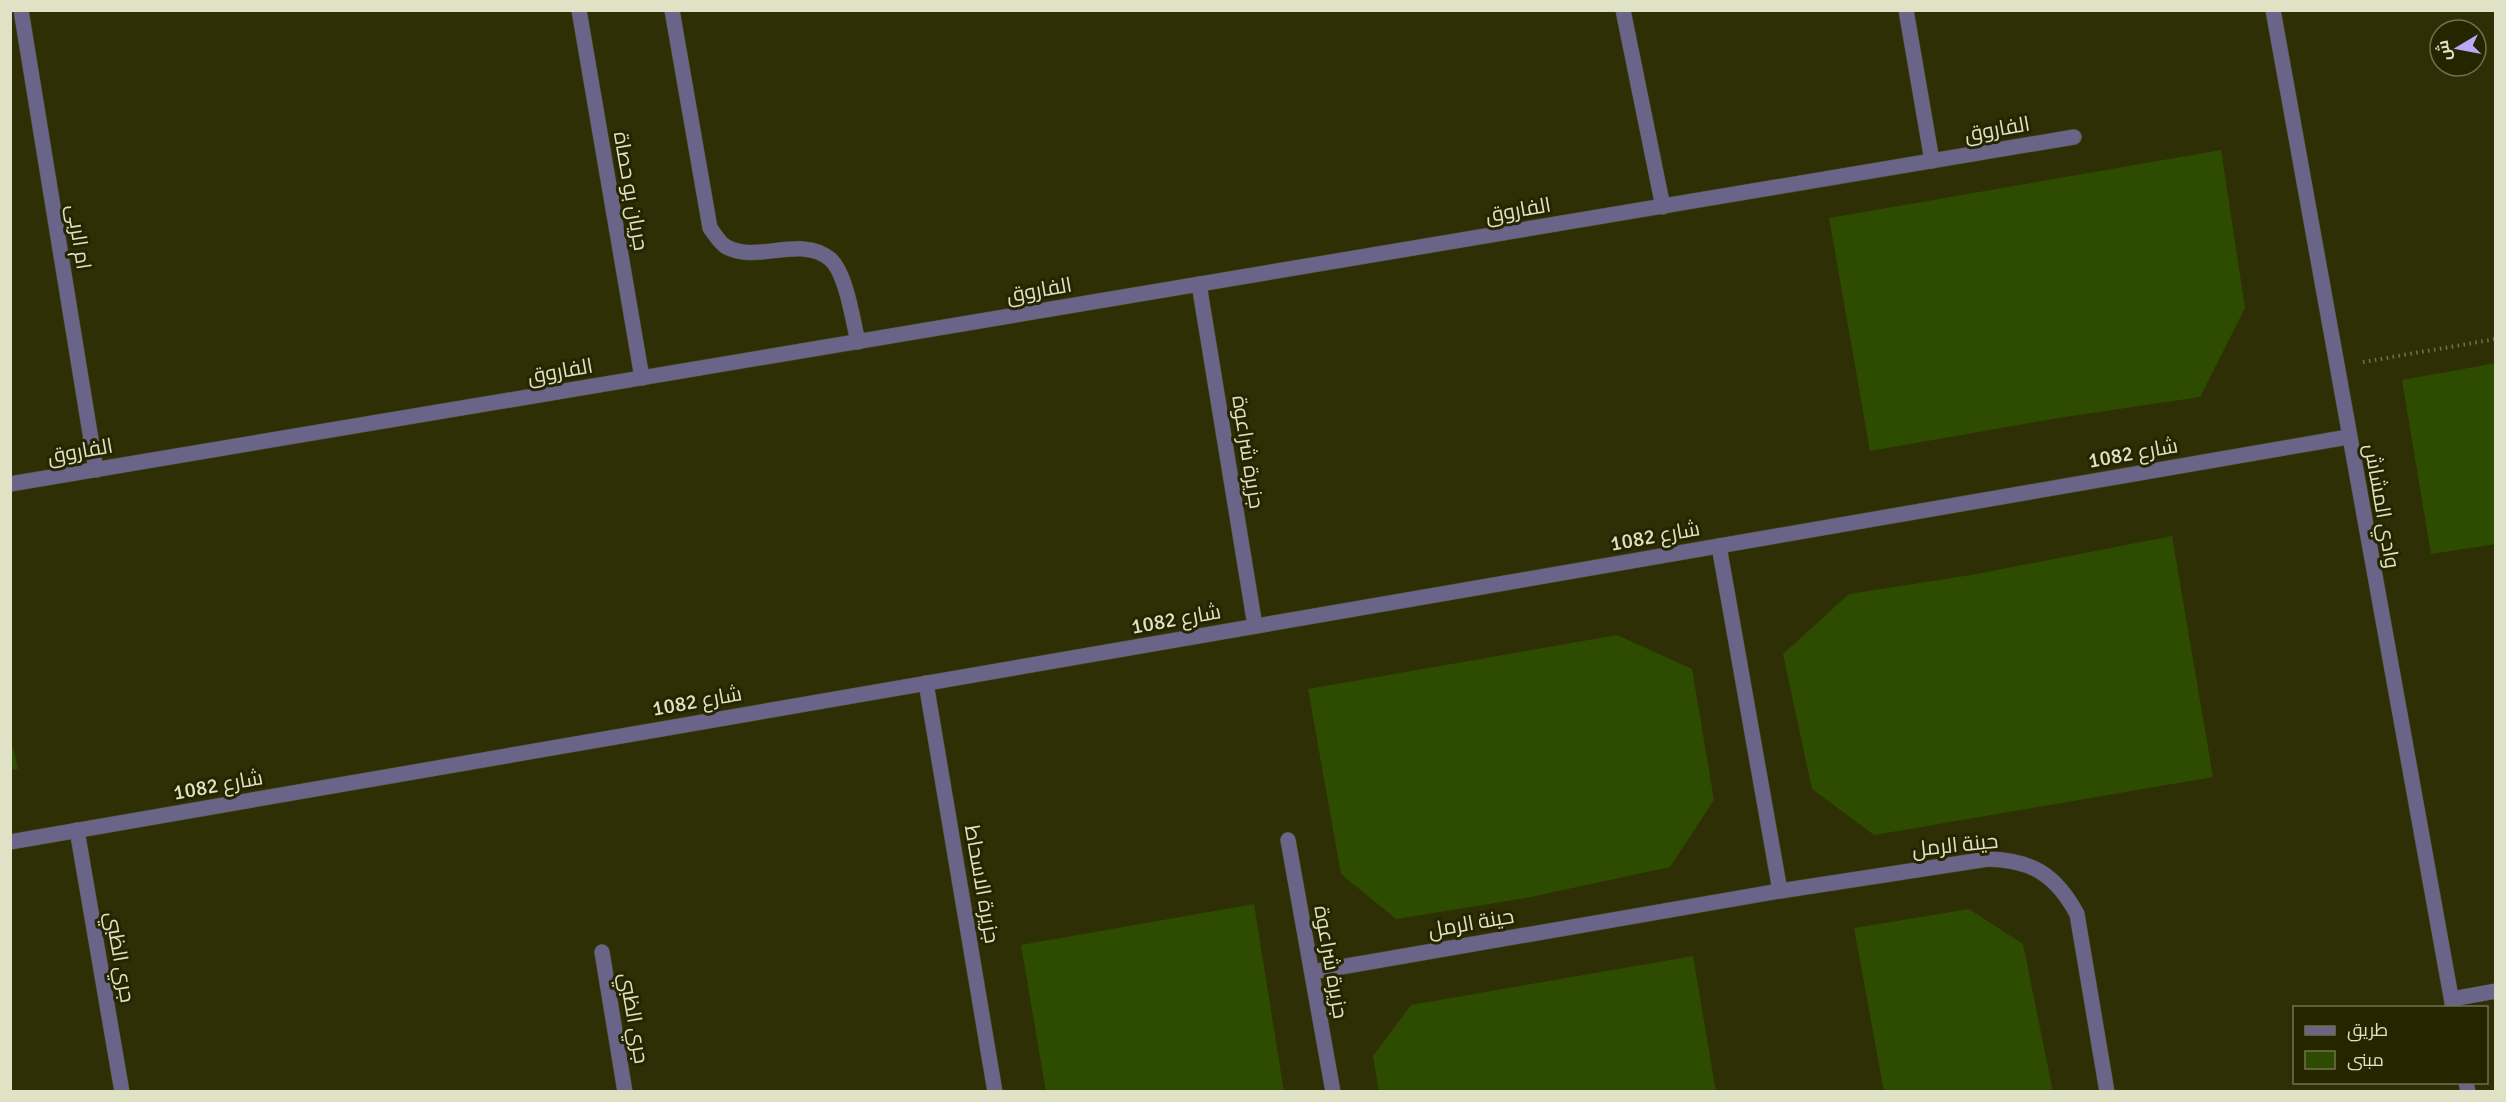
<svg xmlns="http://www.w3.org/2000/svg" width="2506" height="1102" viewBox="0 0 2506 1102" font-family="Signika,Cairo,sans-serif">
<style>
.building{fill:#2e4c00}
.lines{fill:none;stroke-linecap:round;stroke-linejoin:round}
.minor-casing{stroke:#4a4c23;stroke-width:16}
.path{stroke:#72734e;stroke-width:4;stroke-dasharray:1.5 4.5;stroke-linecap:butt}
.minor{stroke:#696488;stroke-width:15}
.labels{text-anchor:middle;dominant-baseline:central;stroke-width:6;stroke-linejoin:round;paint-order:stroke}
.street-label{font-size:21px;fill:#e0e2c6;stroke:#252500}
</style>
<rect width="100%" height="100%" fill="#2e2f04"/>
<g class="building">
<path d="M2221,150L2245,308L2200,397L2058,418L1870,451L1829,218Z"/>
<path d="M2496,363V544L2431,554L2402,380Z"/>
<path d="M2172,536L2213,777L1874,835L1812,789L1783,654L1849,594L1971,575Z"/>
<path d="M1617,635L1692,669L1714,800L1670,867L1526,898L1396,919L1341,874L1308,689Z"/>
<path d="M10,735L18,769L10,770Z"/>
<path d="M1254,904L1284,1092H1046L1021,945Z"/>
<path d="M1969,909L2023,944L2053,1092H1884L1854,928Z"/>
<path d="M1693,956L1716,1092H1379L1373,1056L1411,1005Z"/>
</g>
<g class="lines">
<defs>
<g id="minor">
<path d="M21,10L96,470"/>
<path d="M579,10L642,378"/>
<path d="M672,10L710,228C714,233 719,242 725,246C756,265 800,234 830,259C846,272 853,321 858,342"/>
<path d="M1623,10L1663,207"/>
<path d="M1906,10L1932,161"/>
<path d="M2273,10L2453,1008"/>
<path d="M1199,284L1255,626"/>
<path d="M10,484L2074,137"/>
<path d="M1719,546L1780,891"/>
<path d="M926,683L995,1092"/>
<path d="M77,830L122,1092"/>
<path d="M1288,840L1333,1092"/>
<path d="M10,842L2348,437"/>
<path d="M602,952L625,1092"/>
<path d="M1312,972L1780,891L1988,859C2032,860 2056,875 2077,914L2107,1092"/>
<path d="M2452,999L2496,991"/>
<path d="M2466,1082L2468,1092"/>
</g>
</defs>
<use href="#minor" class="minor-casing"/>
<path class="path" d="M2363,362L2496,339"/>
<use href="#minor" class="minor"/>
</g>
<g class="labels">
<g class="street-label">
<text transform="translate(1997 129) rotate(-10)">الفاروق</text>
<text transform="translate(631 191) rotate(80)">جريان بو حصاة</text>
<text transform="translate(1518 210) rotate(-10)">الفاروق</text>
<text transform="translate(79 237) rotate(81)">ام الربى</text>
<text transform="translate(1039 290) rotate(-10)">الفاروق</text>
<text transform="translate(560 371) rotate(-10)">الفاروق</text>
<text transform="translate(80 451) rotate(-10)">الفاروق</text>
<text transform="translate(1248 452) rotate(81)">جزيرة شراعوة</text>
<text transform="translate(2133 453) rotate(-10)">شارع 1082</text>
<text transform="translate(2382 506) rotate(80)">وادي المشاش</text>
<text transform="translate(1655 536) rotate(-10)">شارع 1082</text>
<text transform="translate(1176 619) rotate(-10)">شارع 1082</text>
<text transform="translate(697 701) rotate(-10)">شارع 1082</text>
<text transform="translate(218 785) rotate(-10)">شارع 1082</text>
<text transform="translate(1955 845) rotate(-6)">حينة الرمل</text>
<text transform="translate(982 884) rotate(80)">جزيرة الاسحاط</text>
<text transform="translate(1471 923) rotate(-10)">حينة الرمل</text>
<text transform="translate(120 957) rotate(80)">جري الظبي</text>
<text transform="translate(1331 962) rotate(80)">جزيرة شراعوة</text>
<text transform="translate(634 1018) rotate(80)">جري الظبي</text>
</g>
</g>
<rect width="2506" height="1102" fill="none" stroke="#e0e2c6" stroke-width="24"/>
<rect x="2293" y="1006" width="195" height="78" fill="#252500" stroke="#70714f" stroke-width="1.5"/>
<rect x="2305" y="1026" width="30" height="9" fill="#696488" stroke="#70714f" stroke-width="1.5"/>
<text x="2347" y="1036" font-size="18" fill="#e0e2c6">طريق</text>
<rect x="2305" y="1051" width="30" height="18" fill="#2e4c00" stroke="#70714f" stroke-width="1.5"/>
<text x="2347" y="1066" font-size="18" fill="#e0e2c6">مبنى</text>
<g transform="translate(2458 48) rotate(260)"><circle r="28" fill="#252500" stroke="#70714f" stroke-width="1.5"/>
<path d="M0-4.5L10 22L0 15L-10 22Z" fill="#b7abf8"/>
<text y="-9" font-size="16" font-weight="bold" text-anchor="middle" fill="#e0e2c6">ش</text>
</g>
</svg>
